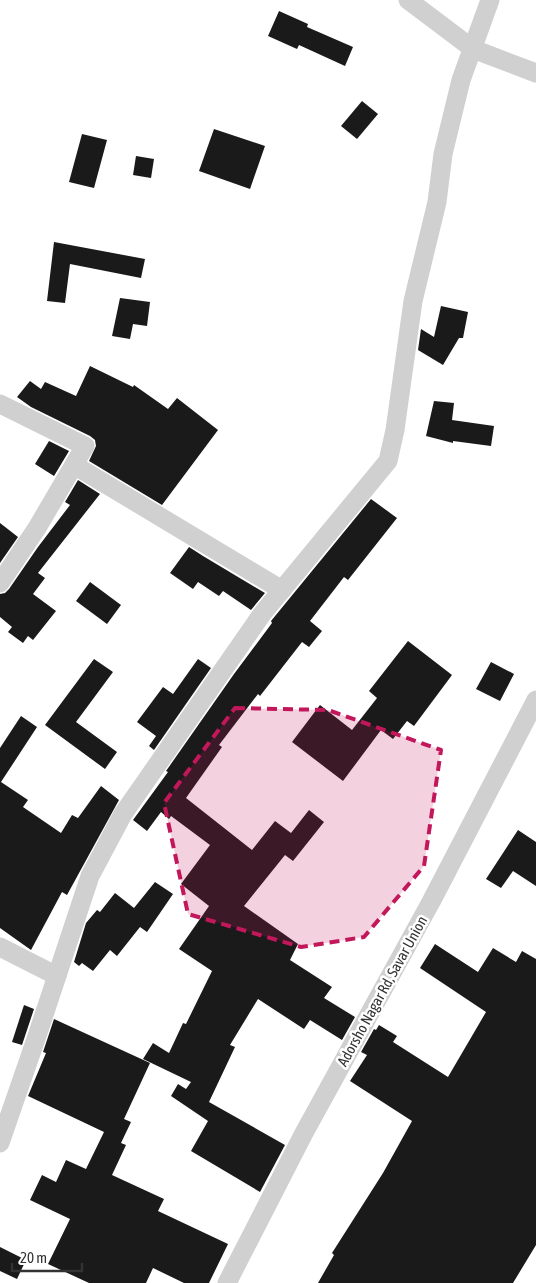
<svg xmlns="http://www.w3.org/2000/svg" width="536" height="1283" viewBox="0 0 536 1283" font-family="'Asap Condensed',sans-serif">
<style>
.building{fill:#1a1a1a}
.lines{fill:none;stroke-linecap:round;stroke-linejoin:round}
.minor{stroke:#d0d0d0;stroke-width:19}
.marked{fill:#c2185b;fill-opacity:0.2;stroke:#c2185b;stroke-width:4;stroke-dasharray:10 6;stroke-linejoin:round}
.labels{text-anchor:middle;dominant-baseline:central;stroke-width:5;stroke-linejoin:round;paint-order:stroke}
.street-label{font-size:15px;fill:#333;stroke:#fff}
</style>
<rect width="100%" height="100%" fill="#fff"/>
<g class="building">
<path d="M279,11L308,24L307,27L353,47L345,66L299,45L297,49L268,36Z"/>
<path d="M362,101L378,114L357,139L341,126Z"/>
<path d="M214,129L265,146L250,189L199,171Z"/>
<path d="M82,134L107,140L94,188L69,182Z"/>
<path d="M136,156L154,159L151,178L133,175Z"/>
<path d="M54,242L145,259L141,278L70,264L65,303L47,301Z"/>
<path d="M120,298L150,302L147,326L133,324L130,339L112,336Z"/>
<path d="M441,306L468,312L463,338H459L443,365L418,350L421,329L434,337Z"/>
<path d="M90,366L133,387L134,385L168,409L177,398L218,430L162,505L89,461L96,446L95,440L90,436L31,407L17,397L30,381L41,389L45,382L76,396Z"/>
<path d="M434,401L454,403L452,420L494,426L491,446L453,441V443L426,436Z"/>
<path d="M49,441L69,451L54,476L35,464Z"/>
<path d="M78,480L100,494L38,573L45,578L33,594L56,611L33,640L28,636L23,643L8,632L12,627L0,617V594L5,593L9,589L38,547L70,505L65,502Z"/>
<path d="M371,499L397,518L348,580L344,577L310,621L322,631L309,647L302,642L260,696L258,694L219,745L222,747L186,798L252,850L275,821L291,833L309,810L324,822L293,861L285,855L244,906L298,944L290,960L332,987L324,998L355,1017L342,1040L310,1020L304,1029L258,999L230,1045L235,1047L209,1102L285,1145L260,1192L191,1151L208,1121L171,1096L178,1084L186,1089L191,1082L143,1059L153,1043L169,1053L183,1023L186,1024L212,971L179,949L209,906L181,884L210,845L171,816L169,819L161,812L147,831L133,820L168,772L166,771L234,674L272,623L271,621Z"/>
<path d="M0,523L18,537L0,563Z"/>
<path d="M189,547L203,556L265,593L251,610L223,591L219,596L198,582L193,589L170,573Z"/>
<path d="M90,582L121,605L107,624L76,601Z"/>
<path d="M408,641L452,675L414,726L407,721L393,739L381,730L343,781L292,742L320,705L352,730L377,698L369,691Z"/>
<path d="M94,659L113,672L76,722L117,752L105,769L45,725Z"/>
<path d="M198,659L211,668L154,750L149,746L156,736L137,722L163,687L173,694Z"/>
<path d="M491,662L514,674L500,701L476,689Z"/>
<path d="M21,716L37,727L1,782L28,800L23,807L61,833L72,815L78,818L101,786L119,800L67,895L62,892L31,950L0,928V748Z"/>
<path d="M518,830L536,842V886L513,871L501,888L486,879Z"/>
<path d="M155,882L173,894L147,932L140,927L117,956L110,950L93,971L82,963L79,966L74,962L86,923L97,910L100,912L115,893L134,908Z"/>
<path d="M435,944L478,972L493,948L516,962L522,951L536,959V1245L513,1283H318L334,1255L332,1253L383,1173L412,1121L350,1081L367,1055L361,1052L374,1029L376,1030L379,1025L397,1036L393,1042L448,1077L486,1012L420,968Z"/>
<path d="M24,1005L34,1009L22,1045L12,1042Z"/>
<path d="M54,1019L150,1063L124,1119L131,1122L121,1143L126,1145L112,1175L164,1199L158,1211L228,1244L209,1283H184L153,1268L146,1283H89L48,1264L70,1219L30,1200L42,1175L56,1182L66,1160L86,1169L104,1132L28,1096L46,1053L43,1052Z"/>
<path d="M0,1247L26,1260L17,1279L0,1271Z"/>
</g>
<g class="lines">
<g class="minor">
<path d="M408,0L473,49L536,73"/>
<path d="M0,404L85,446L37,528L0,583"/>
<path d="M74,465L282,590"/>
<path d="M0,947L57,976"/>
<path d="M0,1143L37,1036L90,876L123,814L262,614L388,461L395,430L413,301L437,202L443,154L461,80L490,0"/>
<path d="M227,1283L304,1133L432,900L536,700"/>
</g>
</g>
<path class="marked" d="M235,708L328,710L441,750L424,866L364,937L301,947L188,914L164,803Z"/>
<g class="labels">
<g class="street-label">
<text transform="translate(382 991) rotate(-61)">Adorsho Nagar Rd, Savar Union</text>
</g>
</g>
<path d="M12 1263v8h70v-8" fill="none" stroke="#333333" stroke-width="2.5"/>
<text x="20" y="1263" font-size="15" fill="#333333" stroke="#ffffff" stroke-width="4" paint-order="stroke">20 m</text>
</svg>
